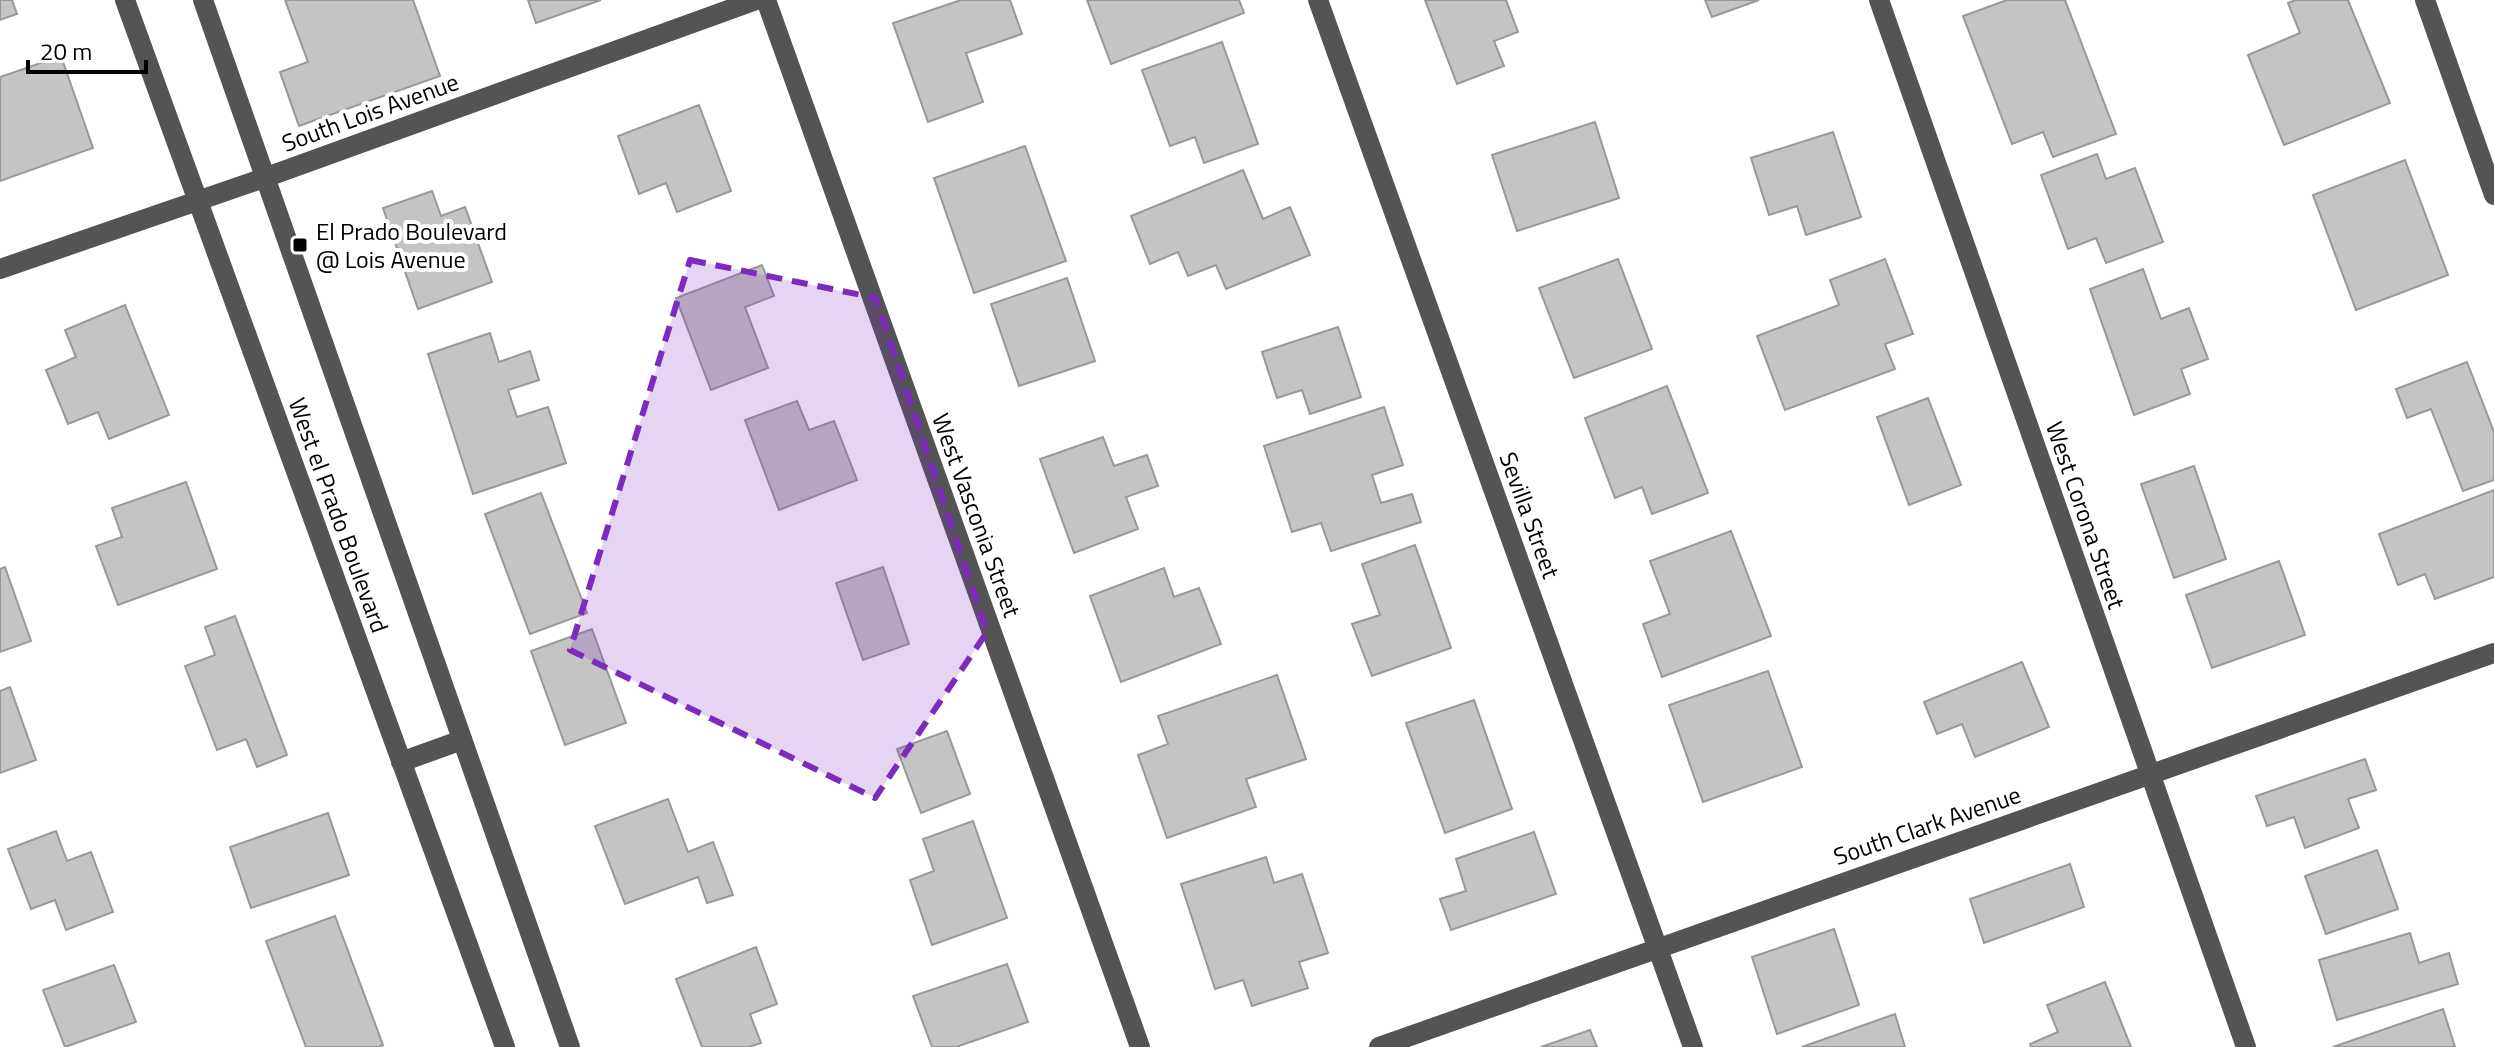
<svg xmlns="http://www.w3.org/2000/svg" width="2494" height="1047" viewBox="0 0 2494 1047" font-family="'Titillium Web',sans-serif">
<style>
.building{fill:#c4c4c4;stroke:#989898;stroke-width:2}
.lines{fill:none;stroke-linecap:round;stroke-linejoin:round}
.minor{stroke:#545454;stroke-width:20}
.marked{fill:#7b2cbf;fill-opacity:0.2;stroke:#7b2cbf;stroke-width:6;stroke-dasharray:16 10;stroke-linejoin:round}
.poi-dot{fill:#000;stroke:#fff;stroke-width:3}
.labels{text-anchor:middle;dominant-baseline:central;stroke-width:8;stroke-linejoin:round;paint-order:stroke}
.street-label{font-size:24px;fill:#000;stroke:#fff}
.poi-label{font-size:24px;fill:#000;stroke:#fff;text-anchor:start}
</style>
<rect width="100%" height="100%" fill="#fff"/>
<g class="building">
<path d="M0,0H12L17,14L0,20Z"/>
<path d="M285,0H413L440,76L299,126L280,72L308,62Z"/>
<path d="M528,0H601L536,23Z"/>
<path d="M961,0H1010L1022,34L966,53L983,102L928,122L893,23Z"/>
<path d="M1087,0H1239L1244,13L1111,64Z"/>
<path d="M1425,0H1506L1518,32L1494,41L1504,66L1457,84Z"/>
<path d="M1705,0H1759L1712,17Z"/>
<path d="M2007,0H2065L2116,134L2053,157L2043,132L2012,144L1963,16Z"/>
<path d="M2295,0H2348L2390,103L2284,145L2248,55L2300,33L2288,3Z"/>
<path d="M1222,42L1258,144L1204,163L1195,137L1170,146L1142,70Z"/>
<path d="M61,56L93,148L0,181V77Z"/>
<path d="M699,105L731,191L677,212L666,183L639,194L618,136Z"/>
<path d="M1595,122L1619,198L1517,231L1492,155Z"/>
<path d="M1833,132L1861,217L1806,235L1797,206L1769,215L1751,158Z"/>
<path d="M1025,146L1066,261L974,293L934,178Z"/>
<path d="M2097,154L2106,179L2135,168L2163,242L2106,263L2096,238L2068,249L2041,175Z"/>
<path d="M2405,160L2448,275L2356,310L2313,195Z"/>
<path d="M1243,170L1263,219L1290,207L1310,255L1226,289L1216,265L1188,276L1178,252L1150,264L1131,216Z"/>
<path d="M432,191L441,216L465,207L492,282L418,309L383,208Z"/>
<path d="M1618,259L1652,349L1574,378L1539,288Z"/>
<path d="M1885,259L1913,334L1885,344L1895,369L1785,410L1757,336L1839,305L1830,280Z"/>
<path d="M762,265L774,296L745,307L768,368L711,390L676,298Z"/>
<path d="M2143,269L2161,319L2189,308L2208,359L2181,369L2190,394L2134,415L2090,289Z"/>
<path d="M1067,278L1095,361L1019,386L991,304Z"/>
<path d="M125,305L169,415L109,439L98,412L68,424L46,370L76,357L65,330Z"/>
<path d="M1338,327L1361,397L1310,414L1302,390L1277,398L1262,352Z"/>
<path d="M490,333L499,362L530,351L539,380L508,390L517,417L548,407L566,463L473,494L428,354Z"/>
<path d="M2467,362L2494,432V480L2463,491L2431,409L2407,418L2396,389Z"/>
<path d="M1667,386L1708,493L1652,514L1642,487L1615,498L1585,418Z"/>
<path d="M1928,398L1961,485L1909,505L1877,417Z"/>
<path d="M797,401L809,430L834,421L857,480L779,510L745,420Z"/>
<path d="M1384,407L1403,465L1372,475L1381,503L1412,494L1421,522L1331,551L1321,523L1292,532L1264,446Z"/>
<path d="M1103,437L1114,466L1147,455L1158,486L1126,497L1138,529L1074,553L1040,459Z"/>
<path d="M2194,466L2226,559L2174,578L2141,484Z"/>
<path d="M186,482L217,569L118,605L96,546L122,537L112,508Z"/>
<path d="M2494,490V577L2435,599L2425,574L2398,585L2379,534Z"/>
<path d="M541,493L587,613L530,634L485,514Z"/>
<path d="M1731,531L1771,636L1662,677L1643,624L1670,614L1650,561Z"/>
<path d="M1415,545L1451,648L1372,676L1352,624L1380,615L1362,564Z"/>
<path d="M2279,561L2305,635L2212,668L2186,595Z"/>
<path d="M5,567L31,641L0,652V569Z"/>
<path d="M883,567L909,644L863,660L836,583Z"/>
<path d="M1164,568L1174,597L1199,588L1221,644L1121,682L1090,596Z"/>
<path d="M235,616L287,755L257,767L246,739L217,750L185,666L215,655L205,627Z"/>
<path d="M592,629L626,723L565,745L531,651Z"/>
<path d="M2022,662L2049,727L1975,757L1962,724L1937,734L1924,702Z"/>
<path d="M1768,671L1802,767L1703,802L1669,705Z"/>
<path d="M1277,675L1306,759L1246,779L1256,807L1167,838L1138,755L1168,744L1158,716Z"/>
<path d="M10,687L36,760L0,773V691Z"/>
<path d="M1474,700L1512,809L1445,833L1406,723Z"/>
<path d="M947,731L970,794L921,813L897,749Z"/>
<path d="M2365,759L2376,790L2348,799L2359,828L2305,848L2294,817L2267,826L2256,796Z"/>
<path d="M668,799L688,852L713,842L733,895L707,903L698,877L625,904L595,826Z"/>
<path d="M328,813L349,875L251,908L230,847Z"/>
<path d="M973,821L1007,918L932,945L910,880L934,871L923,839Z"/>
<path d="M56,831L67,861L91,852L113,912L66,930L55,900L31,909L8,849Z"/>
<path d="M1534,832L1556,894L1451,930L1440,899L1466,891L1456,859Z"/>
<path d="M2377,850L2398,909L2326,934L2305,876Z"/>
<path d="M1266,857L1274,883L1302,874L1328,953L1299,962L1308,988L1252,1006L1243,980L1215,989L1181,884Z"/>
<path d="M2070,864L2084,907L1984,943L1970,899Z"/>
<path d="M335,916L383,1045L379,1047H306L266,941Z"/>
<path d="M1834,929L1859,1005L1777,1034L1752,957Z"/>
<path d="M2410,933L2419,963L2449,953L2458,984L2337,1020L2319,960Z"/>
<path d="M756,947L777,1004L750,1014L761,1043L749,1047H702L676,979Z"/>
<path d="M1007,964L1028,1022L956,1047H932L913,996Z"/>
<path d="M114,965L136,1022L65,1047L43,990Z"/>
<path d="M2105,982L2131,1047H2031L2030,1044L2058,1032L2047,1005Z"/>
<path d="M2443,1009L2455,1047H2333Z"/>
<path d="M1895,1014L1905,1047H1802Z"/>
<path d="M1590,1030L1597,1047H1541Z"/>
</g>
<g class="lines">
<g class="minor">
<path d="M125,0L505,1047"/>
<path d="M203,0L570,1047"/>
<path d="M766,0L1140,1047"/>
<path d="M1318,0L1693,1047"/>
<path d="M1879,0L2246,1047"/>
<path d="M2425,0L2494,195"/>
<path d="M0,269L264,178L756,0"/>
<path d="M401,762L462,740"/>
<path d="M1379,1047L2494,653"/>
</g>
</g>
<path class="marked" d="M690,260L876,298L987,632L875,798L570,650Z"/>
<rect class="poi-dot" x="292" y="237" width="16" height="16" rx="4"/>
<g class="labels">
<g class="street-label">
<text transform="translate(370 112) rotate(-20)">South Lois Avenue</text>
<text transform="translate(339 515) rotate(70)">West el Prado Boulevard</text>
<text transform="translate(977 515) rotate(70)">West Vasconia Street</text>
<text transform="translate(1530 515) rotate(70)">Sevilla Street</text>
<text transform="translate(2086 515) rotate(71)">West Corona Street</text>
<text transform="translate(1927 825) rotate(-19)">South Clark Avenue</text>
</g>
<g class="poi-label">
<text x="316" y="231">El Prado Boulevard<tspan x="316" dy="28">@ Lois Avenue</tspan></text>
</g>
</g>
<path d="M28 60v12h118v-12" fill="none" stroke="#000000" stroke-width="4"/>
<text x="40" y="60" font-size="24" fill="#000000" stroke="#ffffff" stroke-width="6" paint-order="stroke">20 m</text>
</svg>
